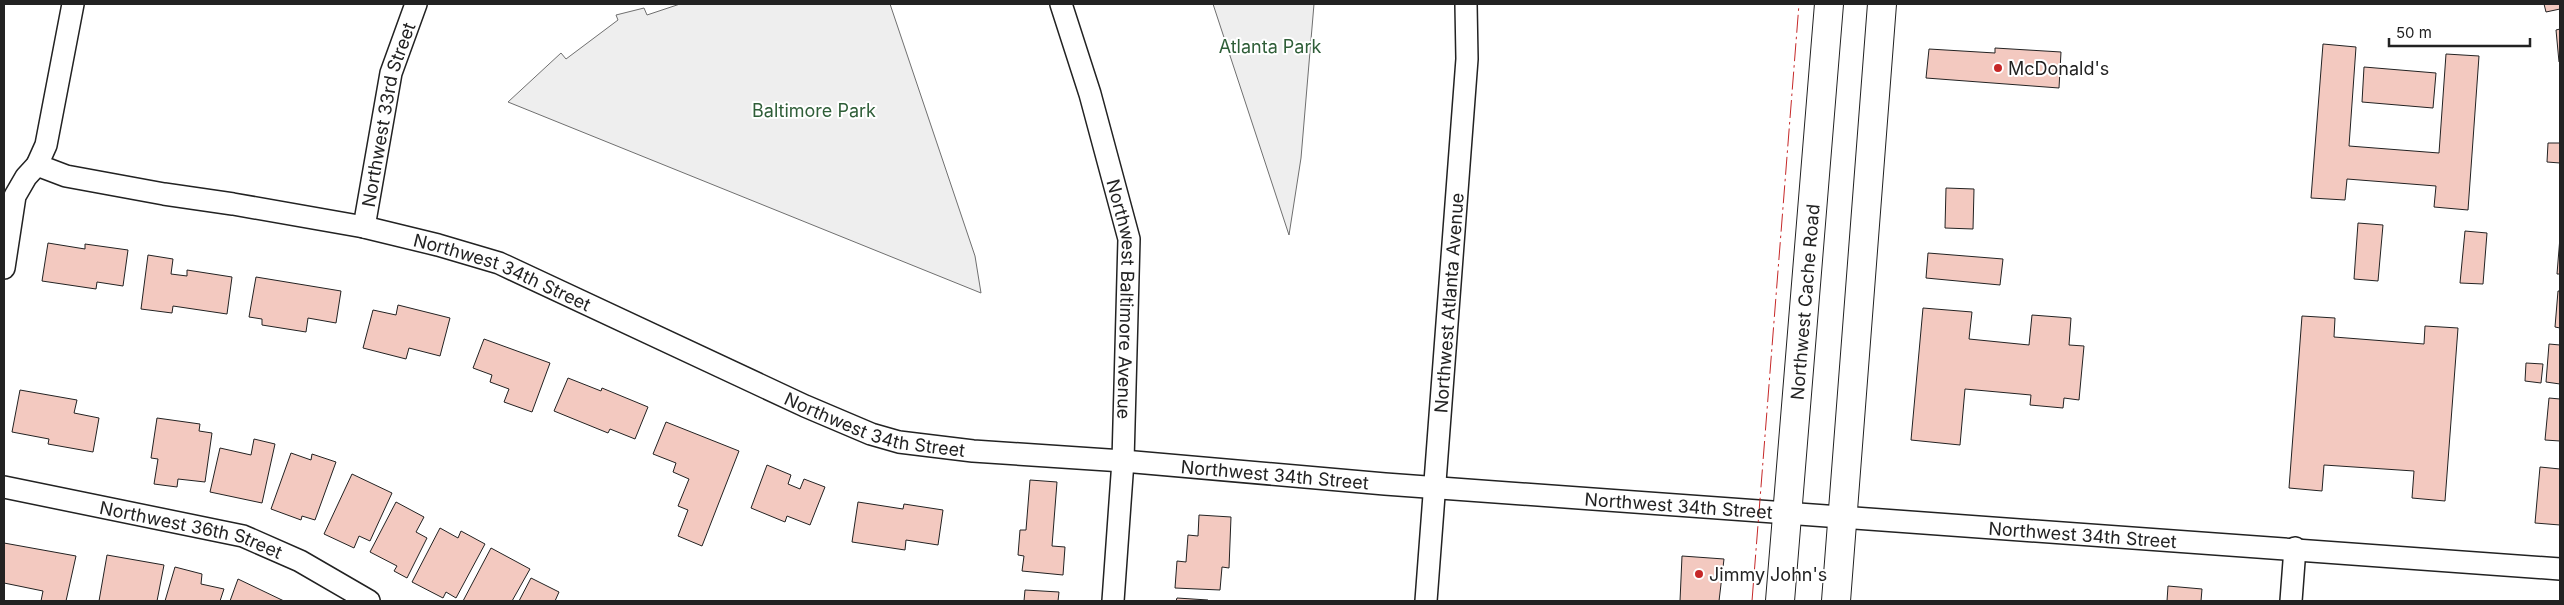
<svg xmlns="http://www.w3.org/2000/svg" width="2564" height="605" viewBox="0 0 2564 605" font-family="Inter,sans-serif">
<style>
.green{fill:#eee;stroke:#6f6f6f}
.building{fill:#f3c9c0;stroke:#222}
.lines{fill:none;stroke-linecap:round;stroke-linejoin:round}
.minor-casing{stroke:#222;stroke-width:24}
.major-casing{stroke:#222;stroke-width:30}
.minor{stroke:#fff;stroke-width:21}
.major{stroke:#fff;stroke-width:28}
.power{stroke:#c62828;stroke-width:1;stroke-dasharray:18 4 2.5 4;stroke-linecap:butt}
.poi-dot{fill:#c62828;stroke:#fff;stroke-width:2}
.labels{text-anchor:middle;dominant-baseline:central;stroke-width:4;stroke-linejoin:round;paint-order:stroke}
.park-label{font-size:18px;fill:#2f5e38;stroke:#fff}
.poi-label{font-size:18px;fill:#222;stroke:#fff;text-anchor:start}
.street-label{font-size:18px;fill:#222;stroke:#fff}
</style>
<rect width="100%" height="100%" fill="#fff"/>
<g class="green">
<path d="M680,4H890L975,256L981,293L508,102L561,53L566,59L618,20L616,15L644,8L647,15Z"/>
<path d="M1213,4H1314L1301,158L1289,235Z"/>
</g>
<g class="building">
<path d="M2544,4H2560V9L2546,12Z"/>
<path d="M2560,29V62H2559L2556,30Z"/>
<path d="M2323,44L2356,47L2349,146L2439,153L2446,54L2479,56L2468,210L2434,207L2436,186L2347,179L2345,200L2311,198Z"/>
<path d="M1995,48L2061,52L2059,88L1926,78L1929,49L1995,53Z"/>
<path d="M2364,67L2436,73L2433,108L2362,102Z"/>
<path d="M2548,143H2560V163L2547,162Z"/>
<path d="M1946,188L1974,189L1973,229L1945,228Z"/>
<path d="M2358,223L2383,225L2378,281L2354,279Z"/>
<path d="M2465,231L2487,233L2483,284L2460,283Z"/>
<path d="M2560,237V274H2557Z"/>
<path d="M48,243L85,249V244L128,250L123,286L97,282L96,289L42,281Z"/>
<path d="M1928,253L2003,259L2000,285L1926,278Z"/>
<path d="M148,255L173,259L171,274L187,276V270L232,277L227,314L173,306L172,313L141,309Z"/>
<path d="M256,277L341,291L336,323L308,318L306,332L262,325V319L249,317Z"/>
<path d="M2558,291H2560V328L2555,327Z"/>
<path d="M398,305L450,318L440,356L409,348L406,359L363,348L373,310L396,315Z"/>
<path d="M1923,308L1972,312L1969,339L2029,345L2032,315L2071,318L2069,345L2084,346L2079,400L2064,398L2063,408L2030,405L2031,395L1965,389L1960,445L1911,440Z"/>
<path d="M2302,316L2335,318L2334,337L2424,344L2425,326L2458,328L2445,501L2412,498L2414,471L2324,465L2322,491L2289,488Z"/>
<path d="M484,339L550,363L532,412L504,402L509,389L490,382L492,375L473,368Z"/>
<path d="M2549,344L2560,345V384L2546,382Z"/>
<path d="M2526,363L2543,364L2541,383L2525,381Z"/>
<path d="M568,378L601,391L602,388L648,407L635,439L610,429L608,433L554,411Z"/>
<path d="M20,390L77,400L74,413L99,418L93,452L48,444L49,439L12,432Z"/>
<path d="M2549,398L2560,399V441L2545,440Z"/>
<path d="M157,418L200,424L199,431L212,433L205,482L178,479L177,487L154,484L158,459L151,458Z"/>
<path d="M666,422L739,451L702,546L678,536L688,510L678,506L689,479L673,472L676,463L653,454Z"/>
<path d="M254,439L275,444L262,503L210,492L220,448L251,455Z"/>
<path d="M291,453L311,460L312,454L336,462L315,520L302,516L301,520L271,509Z"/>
<path d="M767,465L791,475L788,484L800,489L804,479L825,487L810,525L787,516L785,522L751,508Z"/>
<path d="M2540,467L2560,469V525L2535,523Z"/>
<path d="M352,474L392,493L370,541L359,536L354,548L324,534Z"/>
<path d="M1030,480L1057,482L1052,546L1065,547L1063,575L1022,571L1024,556L1018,555L1020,530H1026Z"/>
<path d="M396,502L424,517L416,532L427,538L407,578L394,571L397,566L370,552Z"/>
<path d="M858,502L903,509L904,504L943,510L938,545L906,540L905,550L852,542Z"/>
<path d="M1199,515L1231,517L1229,568L1222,567L1220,590L1175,588L1177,561L1186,562L1188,535L1198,536Z"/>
<path d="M440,528L458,538L461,531L485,544L456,598L446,592L443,598L412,582Z"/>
<path d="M4,543L76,556L66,601H41L43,591L4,583Z"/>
<path d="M491,548L530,569L512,601H463Z"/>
<path d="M107,555L164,565L157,601H99Z"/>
<path d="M1682,556L1724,559L1719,601H1680Z"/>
<path d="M175,567L202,574L201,584L224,589L220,601H165Z"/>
<path d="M531,578L559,592L555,601H519Z"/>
<path d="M238,579L284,601H230Z"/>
<path d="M2168,586L2202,589L2201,601H2167Z"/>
<path d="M1025,590L1059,592L1058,601H1024Z"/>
<path d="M1177,598L1208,600V601H1176Z"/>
</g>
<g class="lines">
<defs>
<g id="minor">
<path id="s1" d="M1061,4L1090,94L1129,239L1123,461L1113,601"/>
<path id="s2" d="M37,165L66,176L164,194L233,204L364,227L438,245L499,263L805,406L871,434L899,442L973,451L1123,461L1385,484L2560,569"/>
<path id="s3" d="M364,227L391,73L416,4"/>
<path d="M4,268L15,196L26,177L37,165L46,145L73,4"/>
<path id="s4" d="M4,487L243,536L300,561L369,601"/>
<path id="s5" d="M1426,601L1467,59L1466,4"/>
<path d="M2291,601L2295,548"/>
</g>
<g id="major">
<path id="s6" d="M1780,601L1829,4"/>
<path d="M1836,601L1882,4"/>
</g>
</defs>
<use href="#minor" class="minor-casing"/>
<use href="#major" class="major-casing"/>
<use href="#minor" class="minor"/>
<use href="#major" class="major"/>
<path class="power" d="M1752,601L1799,4"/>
</g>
<g class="poi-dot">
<circle cx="1998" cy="68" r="5"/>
<circle cx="1699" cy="574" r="5"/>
</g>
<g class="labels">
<g class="park-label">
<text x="1270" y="46">Atlanta Park</text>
<text x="814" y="110">Baltimore Park</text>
</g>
<g class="poi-label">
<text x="2008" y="68">McDonald's</text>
<text x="1709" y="574">Jimmy John's</text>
</g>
<g class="street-label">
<text stroke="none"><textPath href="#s3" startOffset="115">Northwest 33rd Street</textPath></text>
<text stroke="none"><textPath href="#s2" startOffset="479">Northwest 34th Street</textPath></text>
<text stroke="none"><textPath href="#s1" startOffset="304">Northwest Baltimore Avenue</textPath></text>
<text stroke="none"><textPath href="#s5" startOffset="299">Northwest Atlanta Avenue</textPath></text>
<text stroke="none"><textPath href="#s6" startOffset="300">Northwest Cache Road</textPath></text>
<text stroke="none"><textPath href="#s2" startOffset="884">Northwest 34th Street</textPath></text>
<text stroke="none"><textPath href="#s2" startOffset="1289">Northwest 34th Street</textPath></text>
<text stroke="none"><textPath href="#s2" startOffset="1694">Northwest 34th Street</textPath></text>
<text stroke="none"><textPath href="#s4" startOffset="192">Northwest 36th Street</textPath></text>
<text stroke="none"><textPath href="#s2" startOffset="2099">Northwest 34th Street</textPath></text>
</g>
</g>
<rect width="2564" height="605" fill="none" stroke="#222222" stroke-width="10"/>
<path d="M2389 38v8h141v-8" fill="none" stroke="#222222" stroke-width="2.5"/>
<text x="2396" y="38" font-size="15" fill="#222222" stroke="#ffffff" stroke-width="4" paint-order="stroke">50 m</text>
</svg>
